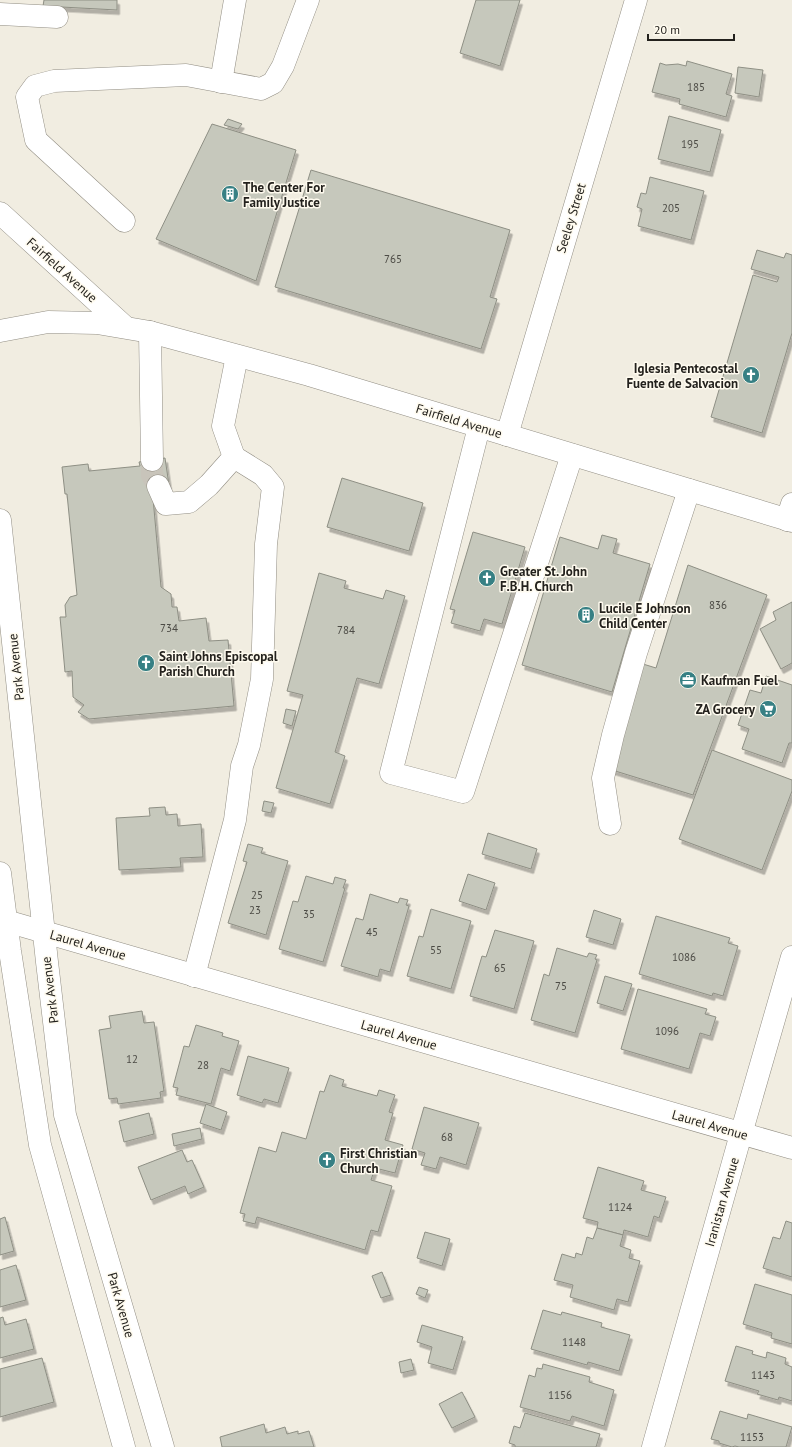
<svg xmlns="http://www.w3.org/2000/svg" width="792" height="1447" viewBox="0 0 792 1447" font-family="'PT Sans',sans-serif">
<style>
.building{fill:#c6c8bc;stroke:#8e8f84;filter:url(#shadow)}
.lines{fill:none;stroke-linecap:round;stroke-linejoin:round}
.minor-tunnel{stroke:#c8c4ba;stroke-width:22;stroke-dasharray:22 11;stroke-linecap:butt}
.minor-casing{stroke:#928e84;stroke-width:23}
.major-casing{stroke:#928e84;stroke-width:23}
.minor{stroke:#fff;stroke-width:22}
.major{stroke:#fff;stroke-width:22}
.labels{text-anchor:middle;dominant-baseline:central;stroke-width:3;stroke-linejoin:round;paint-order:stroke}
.number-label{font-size:11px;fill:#4c4b45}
.poi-label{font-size:13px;font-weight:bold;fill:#23211d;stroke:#fefaee;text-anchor:start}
.street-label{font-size:13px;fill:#23211d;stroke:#fefaee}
</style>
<defs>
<filter id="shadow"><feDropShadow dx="2.5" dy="4.5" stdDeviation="0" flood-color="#0004"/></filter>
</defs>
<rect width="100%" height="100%" fill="#f1ede1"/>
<g class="building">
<path d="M44,0H117V10L43,6Z"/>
<path d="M476,0H520L500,66L460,53Z"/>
<path d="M687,61L732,74L726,94L732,96L726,117L679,104L680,99L652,92L660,63L666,65L678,64L686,66Z"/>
<path d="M738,67L763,70L759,97L735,93Z"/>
<path d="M669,116L721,130L710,172L658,159Z"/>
<path d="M228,119L242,124L238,129L224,125Z"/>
<path d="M212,124L296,150L256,281L156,239Z"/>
<path d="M311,170L510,230L490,297L497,299L481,349L275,287Z"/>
<path d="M650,177L704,191L691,240L638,226L642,209L637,207L641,193L646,194Z"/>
<path d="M757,250L784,258L786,253L792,255V333L762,433L711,417L753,275L777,282L779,277L751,269Z"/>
<path d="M165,458L169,485L152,487L161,587L171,594L172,607H177L179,621L206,618L209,641L228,640L234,706L89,719L78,712L84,705L73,697L72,671L65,672L60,617H66L65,605L70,597L77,595L67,494H65L62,467L88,464L89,471L140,466L139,462Z"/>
<path d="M342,478L423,503L409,551L327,527Z"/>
<path d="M473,532L525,547L502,624L484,619L480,631L451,623L455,610L450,609Z"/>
<path d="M602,535L617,539L613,553L650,564L612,692L522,665L560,537L598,549Z"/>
<path d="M688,565L767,595L693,795L612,770L643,664L656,668Z"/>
<path d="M319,573L346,581L344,588L383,599L386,590L405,596L379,684L357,678L335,752L345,756L330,804L276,788L303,695L287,691Z"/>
<path d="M792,602V663L781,669L760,629L776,620L773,612Z"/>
<path d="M766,676L792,685V743H789L782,763L742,749L749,729L738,725L750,690L761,693Z"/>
<path d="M286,709L296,711L292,726L283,723Z"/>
<path d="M712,750L792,780V791L762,870L679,839Z"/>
<path d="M264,801L274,803L271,813L262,811Z"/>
<path d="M165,807L166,815L177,814L178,826L201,824L203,857L180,858L181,867L119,870L116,818L150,816L149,808Z"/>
<path d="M488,833L537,849L531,869L482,854Z"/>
<path d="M248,844L263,848L261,853L288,861L266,935L228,923L247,862L243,861Z"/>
<path d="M468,874L495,883L486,910L459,901Z"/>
<path d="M306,876L333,884L335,877L346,880L343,888H345L323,962L279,949L293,901L298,902Z"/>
<path d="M370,894L398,903L400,898L408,900L406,905L409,906L390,972L380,969L378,977L341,966L356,918L363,920Z"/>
<path d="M431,909L471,921L451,989L407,976L419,936L423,937Z"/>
<path d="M594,910L621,919L613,945L586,937Z"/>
<path d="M656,916L730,938L728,943L738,946L723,996L713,993L712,996L639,974Z"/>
<path d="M495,930L534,941L514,1009L470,996L482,956L486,957Z"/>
<path d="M557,948L587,957L589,953L597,955L595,959L597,960L575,1033L531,1020L544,974L549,976Z"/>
<path d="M605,976L632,984L623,1011L597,1003Z"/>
<path d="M638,989L707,1009L705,1014L716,1017L710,1036L700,1033L689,1069L621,1049Z"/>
<path d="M142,1011L144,1023L154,1022L164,1091L160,1092L161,1098L118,1104L117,1098L109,1099L99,1030L111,1028L109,1016Z"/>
<path d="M196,1025L223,1033L222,1036L239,1041L230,1071L221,1068L211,1104L176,1095L178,1088L173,1087L184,1046L189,1047Z"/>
<path d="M248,1056L289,1068L278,1103L264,1099L262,1103L237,1095Z"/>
<path d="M330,1075L344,1080L342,1086L377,1096L379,1090L395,1095L389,1112L393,1113L385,1140L403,1145L395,1173L375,1168L371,1180L392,1186L378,1232L371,1230L365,1250L257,1217L255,1224L243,1221L245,1214L240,1213L259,1147L276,1152L282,1132L306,1139L320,1091L324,1092Z"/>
<path d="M206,1104L227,1112L221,1130L200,1123Z"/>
<path d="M424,1107L479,1123L466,1165L440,1157L436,1169L421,1165L425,1153L412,1149Z"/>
<path d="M149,1113L154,1134L124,1142L119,1121Z"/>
<path d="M200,1128L202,1139L174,1146L172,1134Z"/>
<path d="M182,1150L187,1162L192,1160L204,1187L188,1194L185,1186L151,1200L138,1167Z"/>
<path d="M598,1167L644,1181L641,1190L666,1197L659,1218L654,1216L648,1237L624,1230L623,1235L597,1228L598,1222L583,1218Z"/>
<path d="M5,1217L14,1251L0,1255V1219Z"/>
<path d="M786,1221L792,1223V1277L763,1268L773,1237L780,1239Z"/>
<path d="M597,1228L623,1235L620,1246L631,1250L629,1258L640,1261L628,1302L617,1299L614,1310L570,1297L573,1285L554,1280L562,1254L575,1258L576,1253L582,1255L587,1237L593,1239Z"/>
<path d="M425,1232L450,1239L442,1266L417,1258Z"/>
<path d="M16,1265L26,1300L0,1307V1270Z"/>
<path d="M382,1272L391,1295L381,1298L372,1276Z"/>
<path d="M755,1284L792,1295V1344L771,1338L772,1333L743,1324Z"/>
<path d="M419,1287L428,1290L425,1298L416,1294Z"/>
<path d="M543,1310L561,1315L562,1312L602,1323L601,1327L630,1335L619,1371L588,1362L587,1365L531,1349Z"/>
<path d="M3,1317L5,1325L26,1319L34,1349L0,1358V1318Z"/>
<path d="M422,1325L463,1337L453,1370L428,1363L432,1347L417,1342Z"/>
<path d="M736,1346L753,1351L752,1354L766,1358L767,1352L786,1358L785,1364L792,1367V1401L779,1397L778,1400L757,1394L759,1391L725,1381Z"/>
<path d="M42,1358L54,1402L0,1417V1369Z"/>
<path d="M411,1359L414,1370L401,1373L399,1362Z"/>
<path d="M543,1364L590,1377L589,1382L614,1390L604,1426L572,1416L570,1421L520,1407L529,1375L535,1377L537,1368L542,1369Z"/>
<path d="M462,1392L475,1417L452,1428L439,1404Z"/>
<path d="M720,1411L747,1419L748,1414L792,1427L786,1447H739L735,1446L732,1447L719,1443V1441L711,1439Z"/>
<path d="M525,1413L600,1434L596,1447H515V1445L509,1443L514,1426L520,1428Z"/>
<path d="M264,1424L266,1433L285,1427L287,1434L298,1431V1434L309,1431L314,1447H222L220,1437Z"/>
</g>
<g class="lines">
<path class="minor-tunnel" d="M152,460V475L158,486"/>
<defs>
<g id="minor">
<path d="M0,14L57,17"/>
<path d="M221,82L235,0"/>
<path d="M124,221L36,140L27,97L35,86L54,81L186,75L261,89L273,83L283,66L308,0"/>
<path d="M150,332L152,460"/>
<path d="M479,427L391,773L463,792L572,455"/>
<path d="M507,435L636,0"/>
<path d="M158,486L166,504L189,502L209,485L234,457"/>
<path d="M787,520L792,504"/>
<path d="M610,824L603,778L613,735L636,653L689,490"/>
<path d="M6,921L792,1148"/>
<path d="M194,976L235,820L242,766L249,745L262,679L266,544L273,487L263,475L234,457L223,426L237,356"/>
<path d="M653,1447L741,1134L792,957"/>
</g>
<g id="major">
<path d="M0,213L125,327"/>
<path d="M0,331L48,322L97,323L150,332L309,375L792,521"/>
<path d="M0,520L47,962L65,1115L163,1447"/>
<path d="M0,873L10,951L40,1145L124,1447"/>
</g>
</defs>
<use href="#minor" class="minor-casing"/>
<use href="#major" class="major-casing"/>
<use href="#minor" class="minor"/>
<use href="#major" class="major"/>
</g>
<defs>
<symbol id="building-disc" viewBox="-11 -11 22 22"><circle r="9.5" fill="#378084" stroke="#fefaee"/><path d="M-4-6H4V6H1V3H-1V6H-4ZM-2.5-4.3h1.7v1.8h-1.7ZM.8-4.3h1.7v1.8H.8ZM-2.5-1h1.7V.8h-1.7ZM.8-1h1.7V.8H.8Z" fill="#fff"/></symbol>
<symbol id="church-disc" viewBox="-11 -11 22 22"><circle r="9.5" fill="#378084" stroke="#fefaee"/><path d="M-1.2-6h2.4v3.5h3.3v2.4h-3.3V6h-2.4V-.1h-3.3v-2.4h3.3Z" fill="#fff"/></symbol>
<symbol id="office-disc" viewBox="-11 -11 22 22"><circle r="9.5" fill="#378084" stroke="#fefaee"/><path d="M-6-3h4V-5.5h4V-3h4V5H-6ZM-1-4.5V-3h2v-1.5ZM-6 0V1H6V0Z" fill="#fff"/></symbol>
<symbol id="supermarket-disc" viewBox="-11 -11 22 22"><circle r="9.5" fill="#378084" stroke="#fefaee"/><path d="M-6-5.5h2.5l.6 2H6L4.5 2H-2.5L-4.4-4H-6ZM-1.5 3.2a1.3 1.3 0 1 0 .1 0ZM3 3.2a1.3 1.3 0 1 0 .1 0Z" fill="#fff"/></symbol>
</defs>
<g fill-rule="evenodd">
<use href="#building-disc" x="220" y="184" width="20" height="20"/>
<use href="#church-disc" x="741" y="365" width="20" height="20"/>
<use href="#church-disc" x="477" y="568" width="20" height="20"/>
<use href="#building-disc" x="576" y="605" width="20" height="20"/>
<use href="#church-disc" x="136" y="653" width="20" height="20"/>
<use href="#office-disc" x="678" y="670" width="20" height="20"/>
<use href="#supermarket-disc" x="758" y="699" width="20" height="20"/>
<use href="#church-disc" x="317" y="1150" width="20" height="20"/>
</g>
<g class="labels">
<g class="number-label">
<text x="696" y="87">185</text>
<text x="690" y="144">195</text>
<text x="671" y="208">205</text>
<text x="393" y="259">765</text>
<text x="718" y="605">836</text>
<text x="169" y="628">734</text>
<text x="346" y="630">784</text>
<text x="257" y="895">25</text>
<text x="255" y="910">23</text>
<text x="309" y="914">35</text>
<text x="372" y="932">45</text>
<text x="436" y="950">55</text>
<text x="684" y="957">1086</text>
<text x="500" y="968">65</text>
<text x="561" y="986">75</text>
<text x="667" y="1031">1096</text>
<text x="132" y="1059">12</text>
<text x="203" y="1065">28</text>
<text x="447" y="1137">68</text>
<text x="620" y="1207">1124</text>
<text x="574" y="1342">1148</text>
<text x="763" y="1375">1143</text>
<text x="560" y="1395">1156</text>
<text x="752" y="1437">1153</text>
</g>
<g class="poi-label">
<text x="243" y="187">The Center For<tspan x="243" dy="15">Family Justice</tspan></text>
<text x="738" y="368" text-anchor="end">Iglesia Pentecostal<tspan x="738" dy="15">Fuente de Salvacion</tspan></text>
<text x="500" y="571">Greater St. John<tspan x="500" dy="15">F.B.H. Church</tspan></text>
<text x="599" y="608">Lucile E Johnson<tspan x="599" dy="15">Child Center</tspan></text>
<text x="159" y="656">Saint Johns Episcopal<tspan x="159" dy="15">Parish Church</tspan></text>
<text x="701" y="680">Kaufman Fuel</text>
<text x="755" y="709" text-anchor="end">ZA Grocery</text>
<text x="340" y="1153">First Christian<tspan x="340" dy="15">Church</tspan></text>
</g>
<g class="street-label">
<text transform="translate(571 218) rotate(-73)">Seeley Street</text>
<text transform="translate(62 270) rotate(42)">Fairfield Avenue</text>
<text transform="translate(459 421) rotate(17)">Fairfield Avenue</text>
<text transform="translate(16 667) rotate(-96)">Park Avenue</text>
<text transform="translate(88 945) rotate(16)">Laurel Avenue</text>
<text transform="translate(50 990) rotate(-97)">Park Avenue</text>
<text transform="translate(399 1035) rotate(16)">Laurel Avenue</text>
<text transform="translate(710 1125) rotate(16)">Laurel Avenue</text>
<text transform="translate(722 1202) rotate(-74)">Iranistan Avenue</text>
<text transform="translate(121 1305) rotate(74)">Park Avenue</text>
</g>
</g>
<path d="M648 34v6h86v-6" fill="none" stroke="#23211d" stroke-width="2"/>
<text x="654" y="34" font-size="12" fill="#23211d" stroke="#fefaee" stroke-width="3" paint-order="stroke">20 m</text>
</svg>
